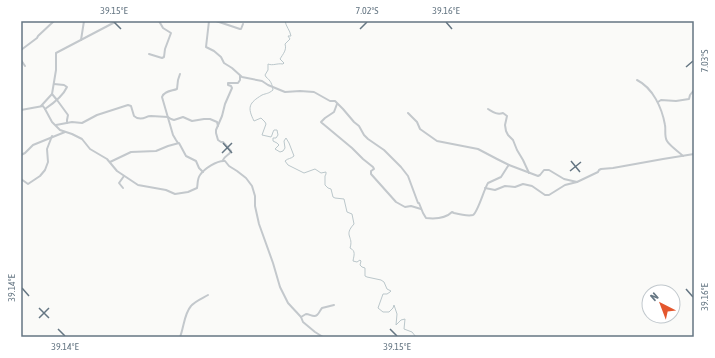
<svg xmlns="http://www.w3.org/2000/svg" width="715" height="358" viewBox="0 0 715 358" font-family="'Asap Condensed',sans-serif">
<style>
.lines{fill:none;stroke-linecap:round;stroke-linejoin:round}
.stream{stroke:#bbc7cb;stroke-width:1}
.minor{stroke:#c3c8cc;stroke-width:2}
.ticks{fill:none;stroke:#657683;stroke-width:1.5}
.neatline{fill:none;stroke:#657683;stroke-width:1.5}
.ticks-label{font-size:10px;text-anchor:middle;fill:#657683}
</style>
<rect width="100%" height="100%" fill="#fafaf8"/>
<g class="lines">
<path class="stream" d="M285,21C286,27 290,30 291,36H288L290,39L285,44C287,50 283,54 280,59L284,63L283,64C277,63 273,66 268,64V70L265,75L266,77C271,81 272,84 273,90C268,94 267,93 262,95C249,103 247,107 254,121L261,118L265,122L266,124L262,135L271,137L272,135L273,132L274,130H277L278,135L276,138H273V141L277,143L279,145L275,149L280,152L283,151L285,148L284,141L286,138L289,143L294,156C291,159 288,158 285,161L288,165L304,173L315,169L321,173L326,172V174L325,176V185L328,188L331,189L333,197L335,198L344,199L347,212L352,214L354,224C343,236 354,236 350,248C356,251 354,255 353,261L357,262L360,260L361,261L360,265L362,267L365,268V276L367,277L381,280L384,282L387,289L391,291L390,292L387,294H383L378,308L383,312H389L393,308L394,305L397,314L396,325L401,320L405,319L404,329L412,332L416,337"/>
<g class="minor">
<path d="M209,21L206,47L214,51L221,57L224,63L232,68L242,77L262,81L268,85L285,92L300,91L314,92L330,101H335L343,109L354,122L359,126L364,135L368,139L384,150L401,167L408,176L418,203H419L423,213L426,218C435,219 446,218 452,212L454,213C458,214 469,216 473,215C478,212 484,189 488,183L501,177L508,166L509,165L538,176L540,175L544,170H549L564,179L577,182L598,172L599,170L601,169L613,168L663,159L694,154"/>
<path d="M216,21L240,29H241L243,24"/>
<path d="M81,40L84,21"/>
<path d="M21,50L37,38L38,36L54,21"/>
<path d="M149,54L162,58L164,57L165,49L171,33L163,28L159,21"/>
<path d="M21,60L25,66"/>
<path d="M637,80C653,88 662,108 665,125C666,130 664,136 667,141C670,146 679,152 683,156"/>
<path d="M52,94L57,100L68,115L67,120V123"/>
<path d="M658,102L661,100L676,101L689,99L690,95L694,90"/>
<path d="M337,104L334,112L325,118L321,122L322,123L352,148L363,159L373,167L374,169L371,171V174L396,202L405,207L411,206L421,209"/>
<path d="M41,106L52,94L56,70V53L117,21"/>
<path d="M45,109C54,103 63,96 67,87L64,85L54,84"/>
<path d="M488,109C493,112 497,115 503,113L507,116L505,125L506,131L508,135L513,140L517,150L523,160L529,173"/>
<path d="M21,110L43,106L45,109L52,122L60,130L72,134L82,139L90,149L107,159L117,171L138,185L166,190L175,194L188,192L197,188C198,184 197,179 200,175C204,169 217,160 225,161L229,166L237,171L246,178L252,186L255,196V206L259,224L273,263L280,287L288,303L301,317L303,322L315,332L323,337"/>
<path d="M408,113L417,122L420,129L437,141L478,149L497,159L509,165"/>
<path d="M56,125L72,122L82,123L97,115L128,105L131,106L134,116L137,118C145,120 145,116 151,116L168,117L171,119L174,120L183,117L192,121L204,119H210L217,122L218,126"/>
<path d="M178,143L176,140L173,135L162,97C164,91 172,91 177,89L178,80L180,74"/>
<path d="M21,155L25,153L33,145L65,132"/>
<path d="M223,160C224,156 230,155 231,151L223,142H221L218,140L216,133V130L222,116L225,104L232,88L231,86L228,85V83H238L240,80V76"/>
<path d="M110,162L131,152L156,151L168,146L179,143L186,156L196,161L199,168L203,172"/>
<path d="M21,179L28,184L40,176L45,170L48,162L47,149L52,136"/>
<path d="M123,188L119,183L124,176"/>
<path d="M485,188L495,190L505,186L515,187L523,184L532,186L545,195H549L565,185L577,182"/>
<path d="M301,317L306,314C310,314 314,318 317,315C319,314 320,310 322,308L334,305"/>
<path d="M180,337C184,327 184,314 191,306C195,301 203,298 208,295"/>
</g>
</g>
<path class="ticks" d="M114,22L121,29M446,22L452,29M360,29L367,22M686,67L693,61M223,143L232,153M222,153L232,143M571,161L580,172M570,171L581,162M22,288L29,296M686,289L693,297M39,308L49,318M39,318L49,308M58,329L65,336M390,329L397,336"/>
<rect width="715" height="358" fill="none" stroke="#ffffff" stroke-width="44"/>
<g transform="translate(661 304) rotate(318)"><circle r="19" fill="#ffffff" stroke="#c1c8cd"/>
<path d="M0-3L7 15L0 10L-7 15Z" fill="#e4572e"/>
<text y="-6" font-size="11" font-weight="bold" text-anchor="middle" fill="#657683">N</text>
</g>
<rect x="22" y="22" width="671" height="314" class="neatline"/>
<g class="ticks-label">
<text x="114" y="14">39.15°E</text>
<text x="367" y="14">7.02°S</text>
<text x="446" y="14">39.16°E</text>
<text transform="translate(704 61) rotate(-90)" y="4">7.03°S</text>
<text transform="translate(11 288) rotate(-90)" y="4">39.14°E</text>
<text transform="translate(704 297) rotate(-90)" y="4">39.16°E</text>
<text x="65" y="350">39.14°E</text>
<text x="397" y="350">39.15°E</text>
</g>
</svg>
